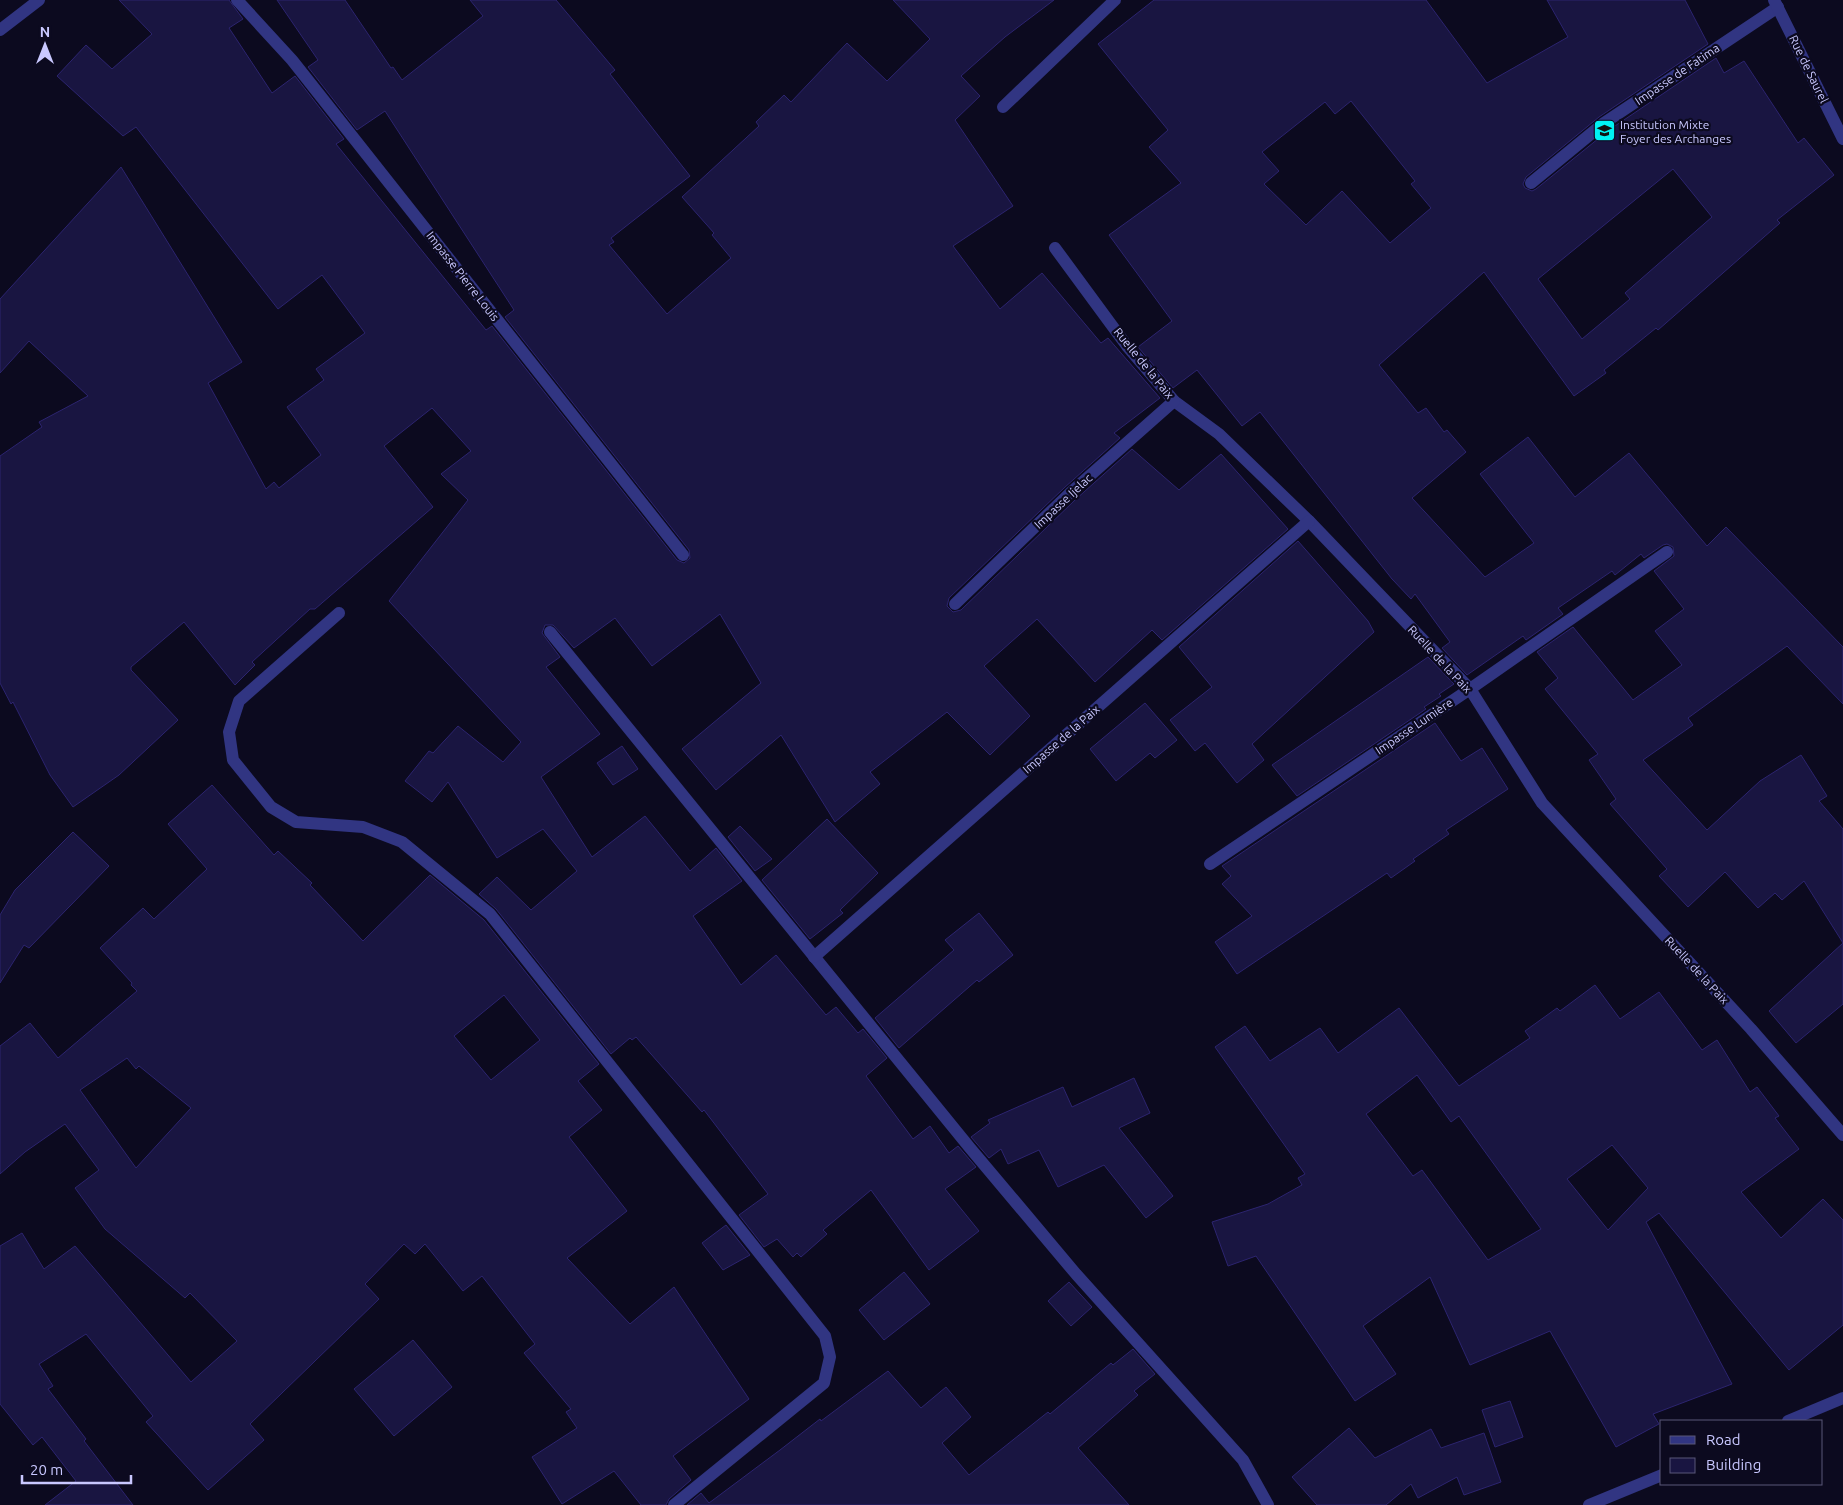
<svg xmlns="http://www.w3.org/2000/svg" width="1843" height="1505" viewBox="0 0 1843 1505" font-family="Ubuntu,sans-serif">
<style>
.building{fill:#191541;stroke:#2c246f;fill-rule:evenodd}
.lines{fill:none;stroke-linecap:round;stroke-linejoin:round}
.service{stroke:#313582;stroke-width:12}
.minor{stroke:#313582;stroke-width:12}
.labels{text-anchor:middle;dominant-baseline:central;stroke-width:4.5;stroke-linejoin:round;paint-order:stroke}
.street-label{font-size:12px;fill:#c9c8ff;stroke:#0c0a1f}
.poi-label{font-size:12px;fill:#c9c8ff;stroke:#0c0a1f;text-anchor:start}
</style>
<rect width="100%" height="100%" fill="#0c0a1f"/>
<g class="building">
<path d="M119,0H229L243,19L229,28L272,93L295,76L344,139L336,144L486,330L492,326L677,560L684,563L690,558L689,550L505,317L514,310L385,111L357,130L308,67L318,60L277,0H345L391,68L393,67L402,80L483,16L470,0H556L615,70L610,74L690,176L611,238L614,242L609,245L667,314L731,258L712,235L714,233L682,197L759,126L756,122L784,95L791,102L847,43L887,81L930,39L893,0H1054L1005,37L961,76L980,96L955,120L1013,206L953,246L1000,309L1042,273L1101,343L1108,338L1160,398L1114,433L1120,438L1064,488L949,598L947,606L953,612L961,610L1075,500L1132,449L1179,490L1221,454L1288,529L1162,640L1152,630L1095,682L1037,619L984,666L1030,716L990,755L947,712L870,772L880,784L835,822L781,735L716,790L682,749L761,683L720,614L652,666L615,618L574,648L553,625H545L542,633L560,657L546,667L600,734L541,777L592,857L645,816L690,871L716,848L742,881L693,916L741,985L776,955L826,1015L836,1007L858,1033L863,1029L887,1058L866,1076L913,1139L930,1126L949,1153L958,1146L976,1167L945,1189L979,1231L929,1270L871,1190L823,1230L827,1234L801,1257L797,1253L793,1257L777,1239L764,1247L739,1215L768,1194L704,1110L702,1112L636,1037L632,1040L630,1038L611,1054L496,909L479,894L497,877L531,910L577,871L543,829L497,858L448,782L432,802L405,781L429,751L433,753L458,726L503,762L521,742L389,601L468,500L441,474L471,451L432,408L384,446L433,507L315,609H310L252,662L255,665L235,685L184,622L131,667V670L178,720L119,775L73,807L50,775L13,702L11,704L0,683V456L42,427L39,422L88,396L29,341L0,373V299L121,167L242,362L208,383L266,489L274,482L279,488L321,455L287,407L324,380L316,369L365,333L322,275L278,309L136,127L123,136L57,76L86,45L112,69L152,34Z"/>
<path d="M1154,0H1426L1487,83L1568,37L1547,0H1685L1708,44L1599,117L1526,177L1523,184L1525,188L1532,191L1536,189L1609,130L1716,58L1724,73L1744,61L1798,143L1804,138L1834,175L1777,220L1780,223L1658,330L1656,328L1604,370L1606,373L1574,396L1484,272L1379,365L1418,413L1426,408L1444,432L1447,430L1466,452L1412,498L1485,577L1534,543L1480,474L1528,437L1575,497L1629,453L1707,546L1726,527L1843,647V704L1787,646L1688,718L1693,725L1643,760L1707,830L1760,781L1801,755L1827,796L1819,801L1843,829V1004L1796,1043L1769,1011L1843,943L1804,881L1782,900L1775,893L1758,908L1725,872L1688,907L1659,876L1667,869L1610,804L1616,799L1589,760L1598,754L1545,689L1558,678L1537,652L1573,627L1633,700L1682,665L1655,631L1684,609L1654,571L1674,556L1673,547L1667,544L1663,545L1644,558L1641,554L1615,575L1612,571L1558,608L1563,614L1526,640L1523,636L1467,675L1442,648L1450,642L1415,594L1411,599L1392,579L1260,412L1242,426L1197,370L1173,388L1138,347L1172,321L1109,235L1181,183L1149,147L1168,130L1098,44ZM1351,101L1415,181L1411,184L1431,208L1390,243L1342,191L1306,225L1264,184L1279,171L1262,152L1325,102L1335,114ZM1673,169L1712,217L1625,293L1630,299L1582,339L1538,279Z"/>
<path d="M1298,541L1368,621L1374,632L1252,744L1264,760L1237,783L1205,743L1195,751L1170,720L1212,687L1179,647Z"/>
<path d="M1428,657L1454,684L1439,694L1441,696L1424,707L1426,709L1297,796L1272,765Z"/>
<path d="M1145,703L1177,740L1155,758L1150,753L1116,781L1090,749Z"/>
<path d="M1435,723L1461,761L1482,748L1508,789L1446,830L1449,834L1413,859L1415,861L1391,878L1387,873L1237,974L1215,942L1252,916L1222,884L1231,876L1222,866Z"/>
<path d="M622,746L638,769L613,785L597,763Z"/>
<path d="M212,785L274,855L278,851L312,883L310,885L363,941L430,875L484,920L599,1064L578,1081L602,1110L569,1137L627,1211L567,1258L630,1324L674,1287L749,1399L673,1456L691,1480L669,1499L666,1505H641L614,1471L562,1504L532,1457L577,1428L566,1412L571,1409L524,1353L535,1344L482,1276L463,1291L425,1244L415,1254L404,1244L365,1284L379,1299L250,1424L264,1440L208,1490L146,1422L153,1416L86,1334L39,1364L53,1386L48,1389L86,1439L84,1441L133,1505H45L76,1481L42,1437L33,1445L0,1404V1246L22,1233L44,1269L75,1246L191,1382L237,1341L190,1293L185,1298L105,1229L75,1188L99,1170L65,1124L25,1152L0,1174V1046L30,1023L58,1058L137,991L131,985L132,983L100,948L143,908L154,919L207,869L168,824ZM504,995L540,1040L491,1080L454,1036ZM127,1058L136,1069L139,1066L191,1108L136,1168L80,1090Z"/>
<path d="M827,819L878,873L840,910L843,913L810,939L762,880Z"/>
<path d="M740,826L772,859L755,871L728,837Z"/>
<path d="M73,832L109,866L29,948L24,945L0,983V915L15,890Z"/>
<path d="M979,913L1013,955L979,982L977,980L899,1048L875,1018L954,950L945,940Z"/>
<path d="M1595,985L1620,1019L1659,992L1702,1050L1717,1040L1750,1092L1757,1087L1779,1116L1775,1118L1799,1149L1741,1192L1781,1238L1823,1199L1843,1220V1325L1789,1370L1659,1213L1646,1222L1732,1384L1653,1414L1659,1424L1616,1447L1550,1331L1470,1365L1430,1277L1363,1326L1396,1374L1355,1401L1256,1256L1228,1266L1212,1222L1268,1204L1302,1185L1298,1178L1305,1174L1215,1047L1245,1026L1270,1061L1320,1028L1338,1053L1399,1008L1459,1086L1530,1038L1525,1031L1557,1008L1560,1011ZM1417,1075L1451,1122L1459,1116L1541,1229L1488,1260L1422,1170L1413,1176L1366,1114ZM1612,1145L1648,1188L1608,1230L1567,1179Z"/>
<path d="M1134,1078L1150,1113L1119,1128L1173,1196L1146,1218L1104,1165L1058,1187L1039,1150L1008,1164L1001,1149L989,1158L971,1137L990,1123L988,1120L1063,1087L1072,1107Z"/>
<path d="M726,1225L750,1255L723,1270L702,1243Z"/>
<path d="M904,1272L930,1304L884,1340L859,1310Z"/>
<path d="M1069,1282L1092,1307L1071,1326L1048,1301Z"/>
<path d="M413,1340L452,1387L394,1436L354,1389Z"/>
<path d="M1133,1349L1155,1374L1134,1391L1138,1395L1078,1448L1129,1505H687L701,1493L709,1503L780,1450L820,1419L821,1421L888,1371L921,1408L946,1387L971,1417L942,1443L969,1475L1048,1412L1050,1414L1111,1363L1113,1365Z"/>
<path d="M1510,1401L1523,1437L1495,1447L1482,1410Z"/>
<path d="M1349,1428L1375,1458L1431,1429L1441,1448L1484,1433L1501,1482L1464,1495L1457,1477L1418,1498L1411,1484L1386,1505H1317L1292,1477Z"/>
</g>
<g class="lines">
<g class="service">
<path d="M1531,183L1604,123L1778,7"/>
<path d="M339,613L239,701L229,732L233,760L271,807L296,822L363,827L402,842L490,914L825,1336L830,1357L824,1383L674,1505"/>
</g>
<g class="minor">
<path d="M237,0L292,60L683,555"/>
<path d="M1774,0L1843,139"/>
<path d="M0,30L39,0"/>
<path d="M1003,107L1115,0"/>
<path d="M1055,248L1127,346L1174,401L1219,434L1309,521L1470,689L1542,803L1751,1029L1843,1135"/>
<path d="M955,604L1069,494L1174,401"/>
<path d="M550,632L970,1148L1076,1274L1243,1460L1268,1505"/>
<path d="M1210,864L1470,689L1667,552"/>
<path d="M814,957L1309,521"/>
<path d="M1788,1421L1843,1398"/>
<path d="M1589,1505L1662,1475"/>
</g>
</g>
<defs>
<symbol id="school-square" viewBox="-11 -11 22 22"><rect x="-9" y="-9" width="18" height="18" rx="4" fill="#00f2f3" stroke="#0c0a1f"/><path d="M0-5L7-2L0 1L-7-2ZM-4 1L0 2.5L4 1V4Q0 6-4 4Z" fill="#111"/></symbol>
</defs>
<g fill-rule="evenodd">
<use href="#school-square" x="1592" y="118" width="25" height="25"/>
</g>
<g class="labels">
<g class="street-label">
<text transform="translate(1809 69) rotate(64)">Rue de Saurel</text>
<text transform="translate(1677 74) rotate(-34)">Impasse de Fatima</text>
<text transform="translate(463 276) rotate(52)">Impasse Pierre Louis</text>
<text transform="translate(1144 363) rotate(51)">Ruelle de la Paix</text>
<text transform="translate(1063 501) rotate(-43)">Impasse Ijelac</text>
<text transform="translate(1440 659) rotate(47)">Ruelle de la Paix</text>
<text transform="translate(1414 726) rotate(-34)">Impasse Lumière</text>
<text transform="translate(1061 739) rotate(-41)">Impasse de la Paix</text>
<text transform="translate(1697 970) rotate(47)">Ruelle de la Paix</text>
</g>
<g class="poi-label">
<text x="1620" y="124">Institution Mixte<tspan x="1620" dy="14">Foyer des Archanges</tspan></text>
</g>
</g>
<rect x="1660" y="1420" width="162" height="65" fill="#0c0a1f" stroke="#585679"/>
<rect x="1670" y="1436" width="25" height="8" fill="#313582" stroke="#585679"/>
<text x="1706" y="1445" font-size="15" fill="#c9c8ff">Road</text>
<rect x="1670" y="1458" width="25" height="15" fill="#191541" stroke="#585679"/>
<text x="1706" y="1470" font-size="15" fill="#c9c8ff">Building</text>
<g transform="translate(45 45)" stroke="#0c0a1f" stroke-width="4" paint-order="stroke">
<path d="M0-4L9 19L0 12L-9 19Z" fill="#c9c8ff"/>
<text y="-8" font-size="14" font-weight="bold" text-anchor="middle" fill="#c9c8ff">N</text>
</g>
<path d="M22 1475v8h109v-8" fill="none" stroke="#c9c8ff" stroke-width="2.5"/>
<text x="30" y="1475" font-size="15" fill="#c9c8ff" stroke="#0c0a1f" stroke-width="4" paint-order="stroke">20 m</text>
</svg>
